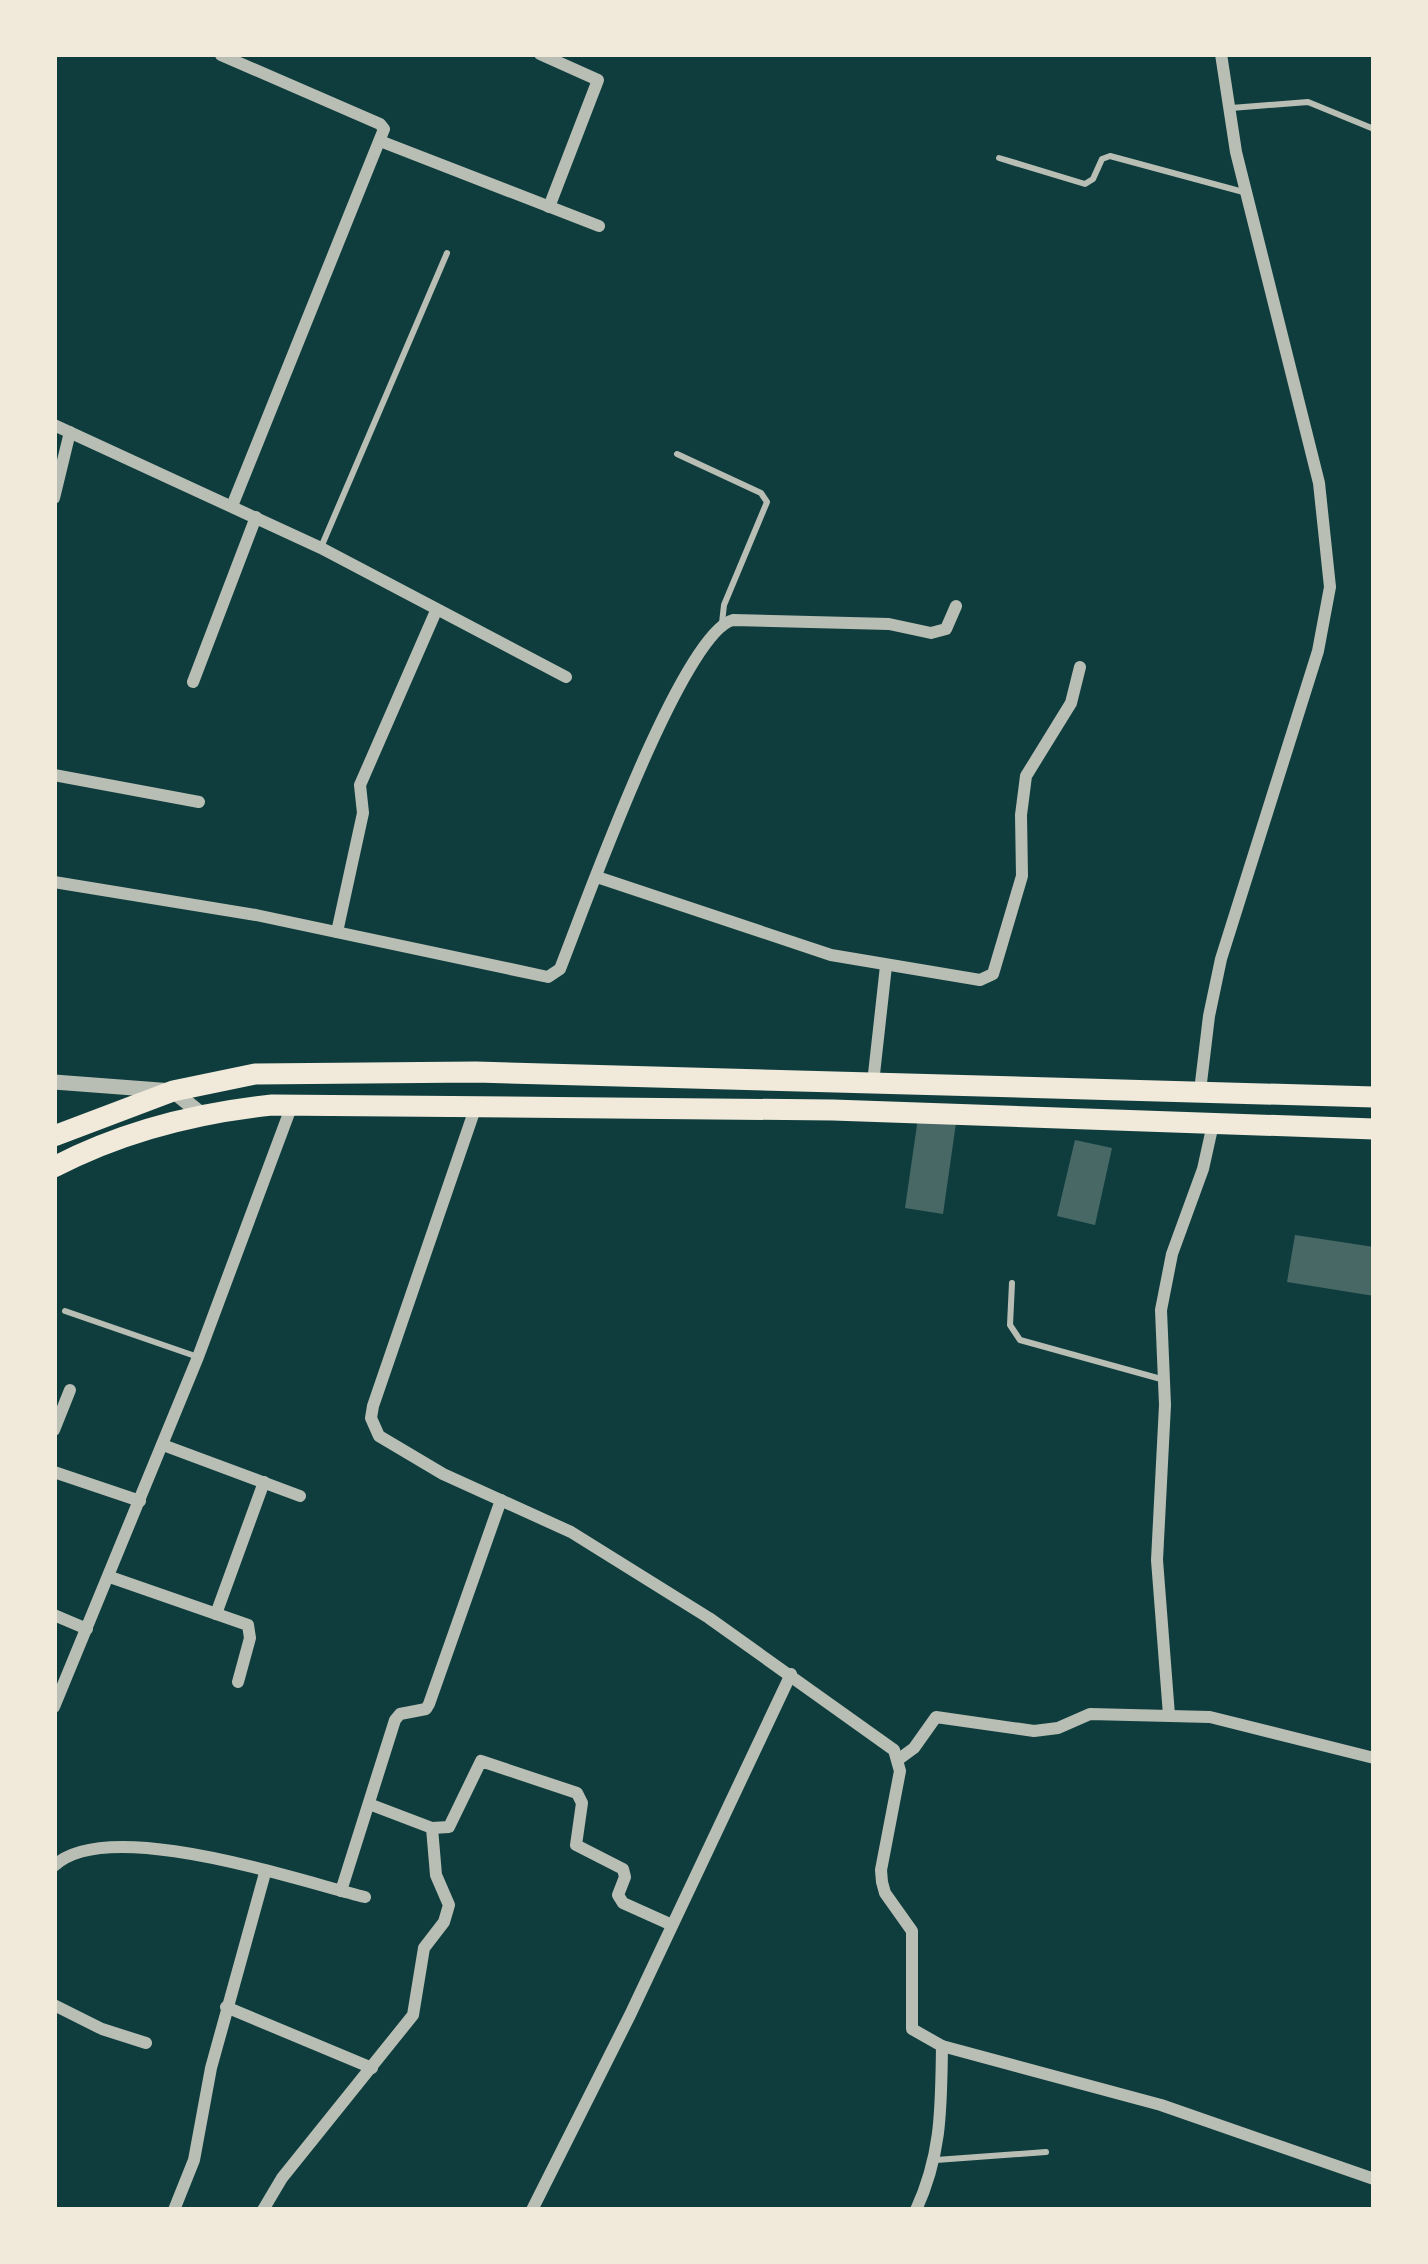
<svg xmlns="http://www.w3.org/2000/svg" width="1428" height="2264" viewBox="0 0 1428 2264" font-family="Inter,sans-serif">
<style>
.building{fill:#486865}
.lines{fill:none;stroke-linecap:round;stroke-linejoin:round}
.service{stroke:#b8beb3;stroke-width:6}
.minor{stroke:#b8beb3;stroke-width:12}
.tertiary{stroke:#b8beb3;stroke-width:15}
.trunk{stroke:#f1e9da;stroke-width:21}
</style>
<rect width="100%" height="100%" fill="#0f3d3e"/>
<g class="building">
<path d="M918,1118L956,1123L943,1214L905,1208Z"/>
<path d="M1075,1140L1112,1148L1095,1225L1057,1216Z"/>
<path d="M1295,1235L1374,1247V1296L1287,1282Z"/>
</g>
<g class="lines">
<g class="service">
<path d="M1231,108L1308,102L1374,129"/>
<path d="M999,158L1085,184L1093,179L1102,159L1110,156L1247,193"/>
<path d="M677,454L761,493L767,502L724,605L722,623"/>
<path d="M322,545L447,253"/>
<path d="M1012,1283L1010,1325L1020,1340L1161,1379"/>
<path d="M65,1311L198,1357"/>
<path d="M936,2160L1046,2152"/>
</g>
<g class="minor">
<path d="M540,54L598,80L549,207"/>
<path d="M221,55L380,124L384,129L232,506"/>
<path d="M380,141L599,226"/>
<path d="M54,425L321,548L566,677"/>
<path d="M54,498L70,432"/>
<path d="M193,682L256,517"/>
<path d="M54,775L199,802"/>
<path d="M597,877L831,955L980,980L993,974L1022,876L1021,815L1026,776L1071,703L1080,667"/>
<path d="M54,882L256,915L548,977L560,969C583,911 682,632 733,620L889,624L931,633L946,629L956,606"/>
<path d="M337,932L363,813L360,785L436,611"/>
<path d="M873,1083L886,966"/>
<path d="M1200,1091L1209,1016L1221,959L1318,651L1330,587L1319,483L1236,152L1221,54"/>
<path d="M476,1106L373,1406L371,1418L379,1436L443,1474L571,1532L709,1618L894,1750L900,1771L881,1870L882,1882L885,1893L912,1931V2029L942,2046L1161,2105L1374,2179"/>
<path d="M54,1430L70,1390"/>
<path d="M163,1445L300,1496"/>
<path d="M54,1472L140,1501"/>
<path d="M110,1577L248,1625L250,1638L238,1682"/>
<path d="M216,1614L264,1482"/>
<path d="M54,1615L87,1629"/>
<path d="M54,1707L198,1357L292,1105"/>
<path d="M1169,1715L1157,1560L1165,1405L1161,1310L1172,1254L1203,1169L1213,1124"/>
<path d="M899,1759L914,1748L936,1717L1034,1731L1058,1728L1090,1714L1210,1717L1374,1758"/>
<path d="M369,1804L432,1828L449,1827L481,1761L577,1793L582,1803L576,1845L623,1869L625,1877L618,1895L623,1903L672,1925"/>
<path d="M54,1866C107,1815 299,1881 365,1897"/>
<path d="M341,1891L395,1720L400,1714L426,1709L429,1704L501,1500"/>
<path d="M54,2005L102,2029L146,2043"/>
<path d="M226,2007L372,2068"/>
<path d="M174,2210L194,2160L211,2068L265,1873"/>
<path d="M263,2210L282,2178L413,2015L424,1948L444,1922L449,1905L436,1875L432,1828"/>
<path d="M532,2210L630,2015L791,1674"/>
<path d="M916,2210C942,2153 941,2108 942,2046"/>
</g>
<path class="tertiary" d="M54,1082L173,1091L200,1113"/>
<g class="trunk">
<path d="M54,1136L173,1091L255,1074L476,1072L1374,1097"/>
<path d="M54,1167C123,1131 195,1113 272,1105L833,1110L1374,1129"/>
</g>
</g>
<rect width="1428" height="2264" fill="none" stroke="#f1e9da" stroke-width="114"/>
</svg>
